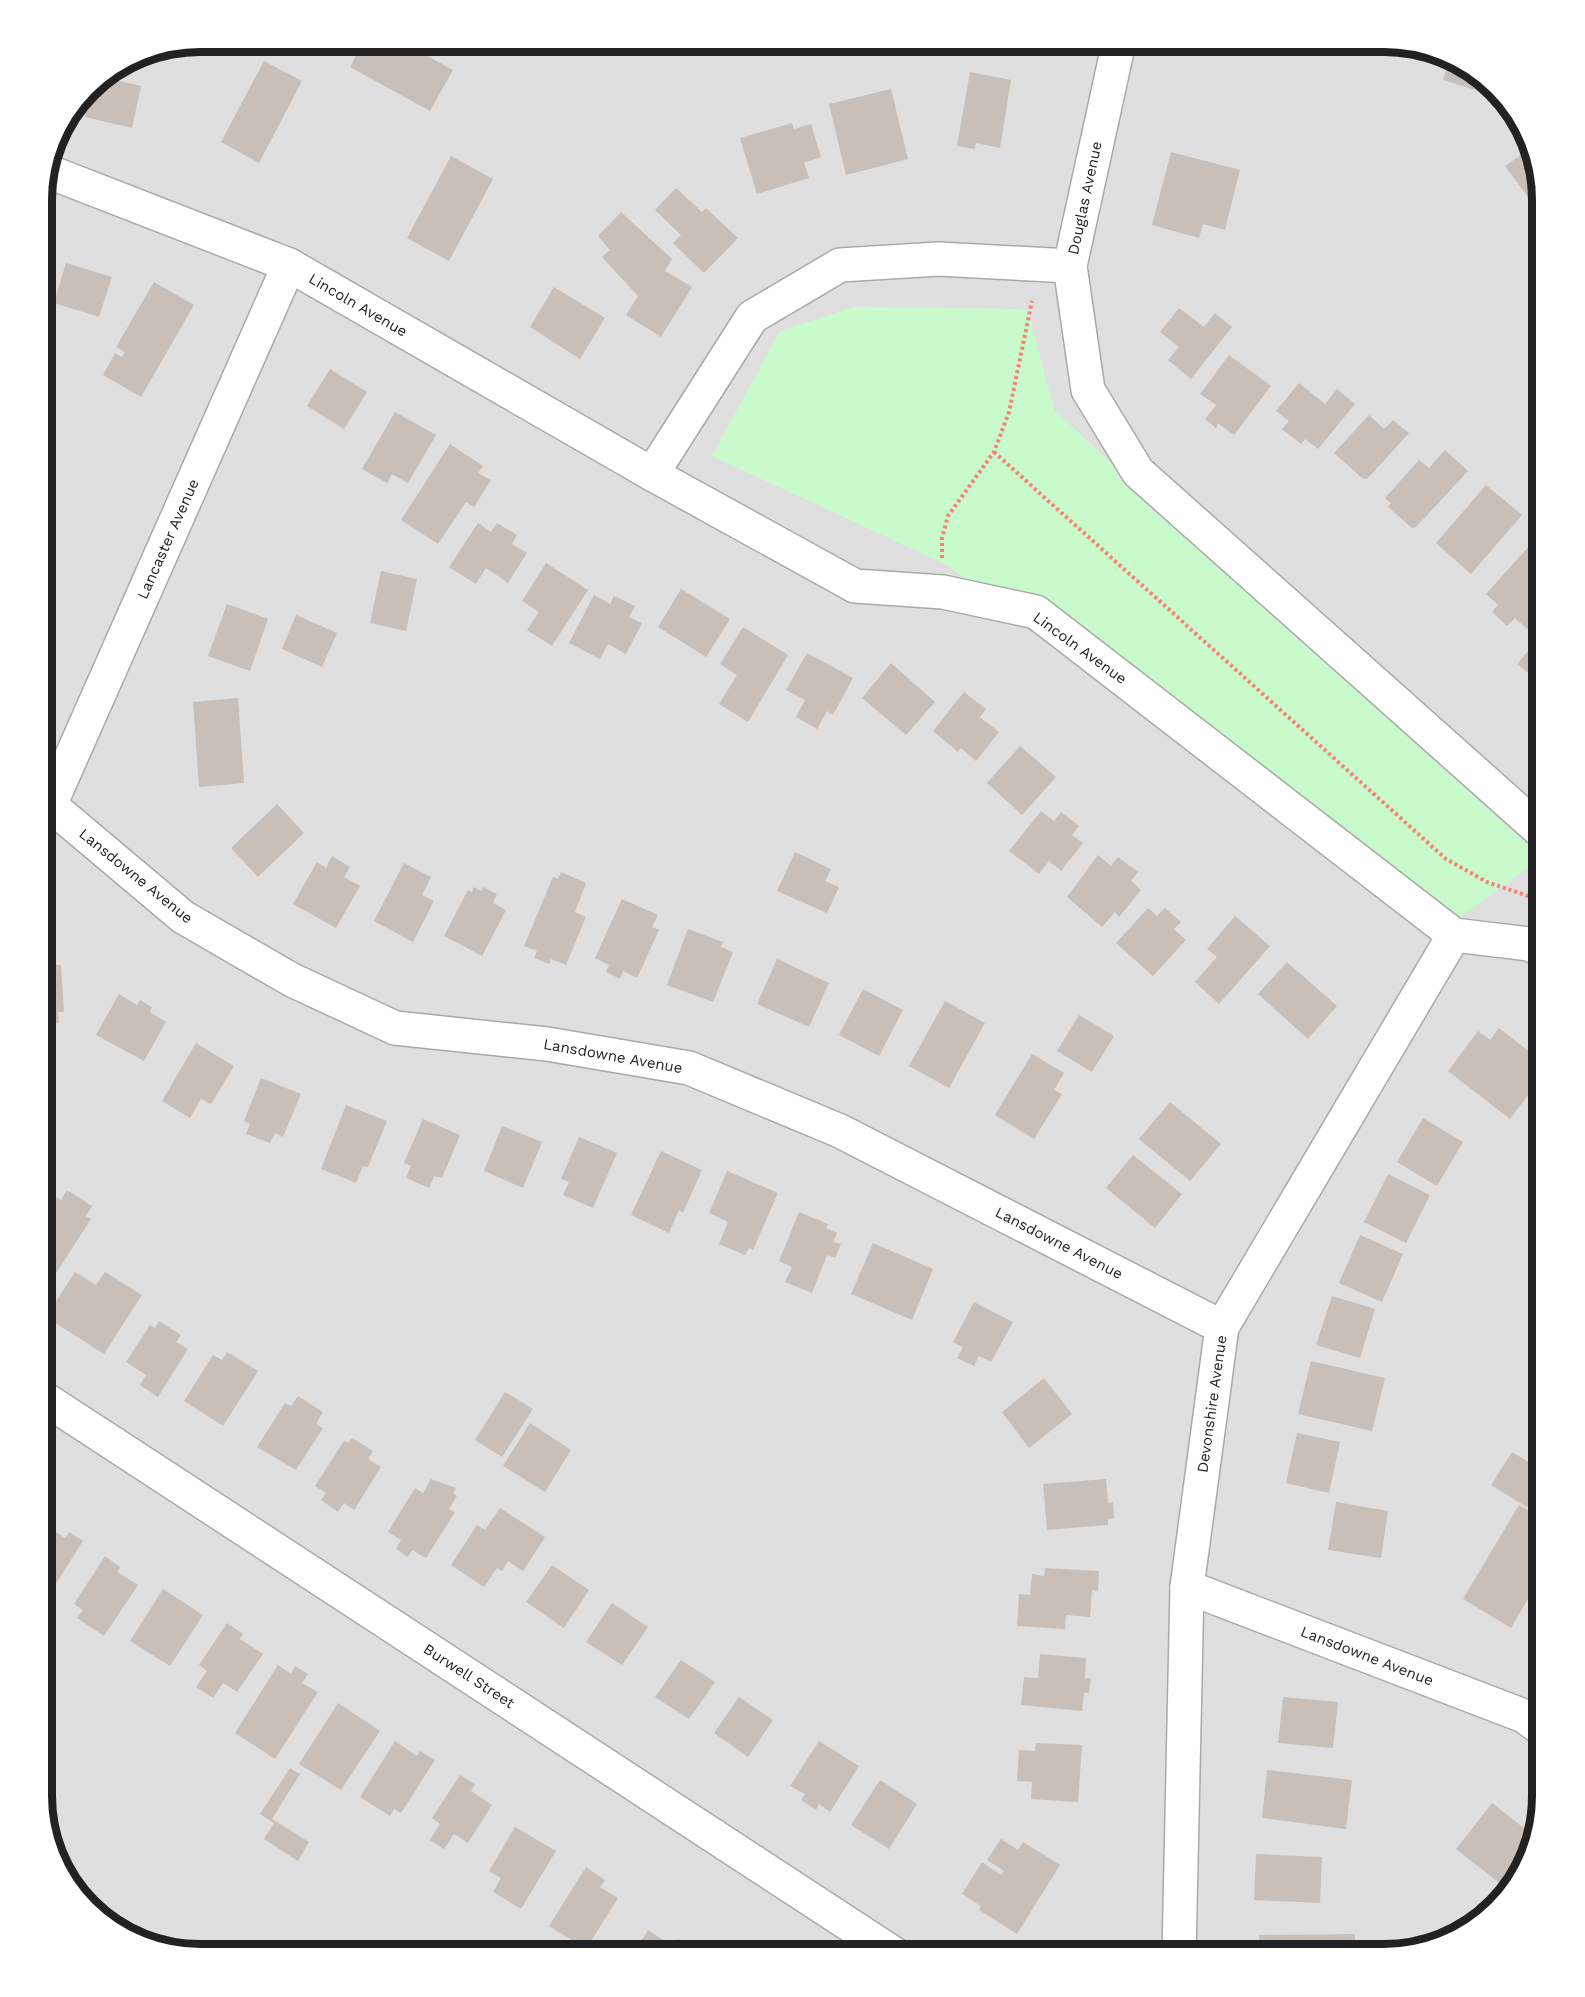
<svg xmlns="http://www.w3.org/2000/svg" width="1585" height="1997" viewBox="0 0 1585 1997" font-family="'Work Sans',sans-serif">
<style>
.residential{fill:#e0dfdf}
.park{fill:#c8facc}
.building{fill:#c7bfb8}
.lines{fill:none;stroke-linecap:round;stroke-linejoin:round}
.minor-casing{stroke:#a9a9a9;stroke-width:36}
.path{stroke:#fa8072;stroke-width:4;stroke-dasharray:3 3;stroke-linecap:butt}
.minor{stroke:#fff;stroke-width:33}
.labels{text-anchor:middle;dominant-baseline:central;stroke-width:4.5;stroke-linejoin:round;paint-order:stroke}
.street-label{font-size:15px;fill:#222;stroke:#fff}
.rim{fill:none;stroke:#222;stroke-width:8}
</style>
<rect width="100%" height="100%" fill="#f2efe9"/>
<path class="residential" d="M201,42H1395L1463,63L1516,112L1543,201V1797L1526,1867L1473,1928L1385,1955H200L122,1934L69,1885L42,1797V190L59,130L96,82L140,54Z"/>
<path class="park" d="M854,307L1028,309L1054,410L1542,858L1438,933L947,565L712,456L780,331Z"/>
<g class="building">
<path d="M363,42H402L453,70L430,111L350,67Z"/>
<path d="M1449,59L1463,63L1484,82L1482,92L1443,80Z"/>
<path d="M264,61L302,81L259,163L221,142Z"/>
<path d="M970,72L1011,80L1000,148L976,143L975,149L957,146Z"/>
<path d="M103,77L141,86L132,128L85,117L92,86Z"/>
<path d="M891,89L908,159L846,175L829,104Z"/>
<path d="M792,123L794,129L811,124L821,157L804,163L809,178L757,194L740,138Z"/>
<path d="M1528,150L1543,200V217L1505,166Z"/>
<path d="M1171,152L1240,170L1225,230L1203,224L1199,238L1152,225Z"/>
<path d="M451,156L493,179L449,261L407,238Z"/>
<path d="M676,188L702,212L706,208L738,238L704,273L673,243L681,235L655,210Z"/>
<path d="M621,212L672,259L665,271L692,287L661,337L626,315L638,296L602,257L610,250L598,236Z"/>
<path d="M66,263L112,277L99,317L54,303Z"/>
<path d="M154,282L194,305L141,397L103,375L115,353L122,357L125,352L116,347Z"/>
<path d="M554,287L605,318L580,359L530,327Z"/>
<path d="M1179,308L1204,327L1215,313L1232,327L1191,379L1168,360L1179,347L1160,332Z"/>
<path d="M1229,355L1271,386L1234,435L1218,423L1216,428L1205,419L1216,405L1200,394Z"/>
<path d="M330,369L367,392L344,429L307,406Z"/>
<path d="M1299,383L1325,404L1337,389L1355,404L1318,449L1305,439L1301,444L1282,429L1289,421L1276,411Z"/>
<path d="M395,412L436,435L408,483L392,474L387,483L362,469Z"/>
<path d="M1369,415L1384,429L1393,420L1409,433L1367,479L1362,478L1334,453Z"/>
<path d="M450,444L483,466L478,473L491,480L474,507L466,502L438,544L401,520Z"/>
<path d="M1445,450L1468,471L1416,527L1412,528L1388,507L1391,503L1385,498L1419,460L1429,468Z"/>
<path d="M1486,485L1522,515L1471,574L1436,543Z"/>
<path d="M478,523L491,532L497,523L517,535L512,544L527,553L508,583L486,568L476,584L449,567Z"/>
<path d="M1531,544L1543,555V611L1527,629L1515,618L1507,626L1492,612L1498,605L1486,594Z"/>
<path d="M546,563L588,590L552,646L527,630L539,612L522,601Z"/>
<path d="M381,571L417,579L406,631L370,623Z"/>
<path d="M681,589L730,619L706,657L658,627Z"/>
<path d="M594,595L610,604L614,596L635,606L629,617L642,623L626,654L608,644L600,659L569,643Z"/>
<path d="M227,604L268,619L250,671L208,656Z"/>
<path d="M296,615L337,633L322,667L282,649Z"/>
<path d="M743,627L788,655L748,722L719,704L737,675L720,664Z"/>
<path d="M1543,633V685L1517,664Z"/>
<path d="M807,653L853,678L833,715L827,711L817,729L796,717L805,700L786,690Z"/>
<path d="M891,663L935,702L906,735L862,698Z"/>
<path d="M964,692L986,709L980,717L999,732L976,761L961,748L958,752L933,731Z"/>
<path d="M238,698L244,783L199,787L193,702Z"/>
<path d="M1020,746L1056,777L1022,815L987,783Z"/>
<path d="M277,804L304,833L258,877L231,848Z"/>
<path d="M1041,811L1054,821L1061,812L1079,826L1072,835L1083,843L1061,871L1049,861L1039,874L1009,851Z"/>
<path d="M795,852L831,869L825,881L839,887L827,913L777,891Z"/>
<path d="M1098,855L1111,866L1118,857L1138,872L1131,881L1141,890L1119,917L1115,912L1102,927L1067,897Z"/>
<path d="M332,856L350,867L344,877L360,886L336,928L293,904L317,862L326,868Z"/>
<path d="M404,863L431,877L422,895L434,901L413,942L374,921Z"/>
<path d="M561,872L586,883L575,912L586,917L566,965L551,959L549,964L534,958L537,951L524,946L553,877L558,879Z"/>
<path d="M474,887L481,891L483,887L497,894L493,903L506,910L482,956L444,936L468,890L472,892Z"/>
<path d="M622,899L658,915L652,927L659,930L637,978L623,971L620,979L606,972L609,965L595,958Z"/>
<path d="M1148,908L1157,916L1165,908L1181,922L1174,929L1186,940L1153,976L1116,943Z"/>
<path d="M1235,916L1270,946L1219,1004L1195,982L1217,957L1207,949Z"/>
<path d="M688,929L723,942L721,947L733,952L713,1002L667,985Z"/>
<path d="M777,959L829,983L809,1027L757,1004Z"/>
<path d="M54,961V965H61L64,1012H58L59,1023L42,1024L43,962Z"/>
<path d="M1287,962L1337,1006L1308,1039L1258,994Z"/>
<path d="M863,989L903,1010L879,1056L839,1035Z"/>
<path d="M119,994L137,1005L140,1000L152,1007L150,1012L166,1022L144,1061L96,1035Z"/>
<path d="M945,1001L985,1023L949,1088L909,1066Z"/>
<path d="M1079,1015L1114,1036L1092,1072L1057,1051Z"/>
<path d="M1499,1028L1531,1053L1528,1056L1543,1068V1075L1510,1119L1448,1071L1478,1031L1490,1040Z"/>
<path d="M196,1043L234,1066L211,1104L201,1099L190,1118L162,1101Z"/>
<path d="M1032,1054L1064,1073L1054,1090L1062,1094L1034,1139L995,1115Z"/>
<path d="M261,1078L301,1094L283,1137L275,1133L270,1143L246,1134L250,1124L244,1121Z"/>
<path d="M1170,1102L1221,1144L1190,1181L1139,1139Z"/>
<path d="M1543,1104V1135L1528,1123Z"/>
<path d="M346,1105L387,1121L368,1167L363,1166L356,1183L321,1169Z"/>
<path d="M1423,1118L1463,1142L1437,1186L1397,1162Z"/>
<path d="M423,1119L460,1135L442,1178L434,1176L429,1188L406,1178L411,1166L404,1163Z"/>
<path d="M502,1126L542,1142L523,1188L484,1171Z"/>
<path d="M579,1137L617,1153L593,1208L563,1195L569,1182L561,1179Z"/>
<path d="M661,1151L702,1170L683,1213L679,1210L669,1233L631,1215Z"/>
<path d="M1133,1155L1182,1194L1155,1228L1106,1188Z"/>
<path d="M727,1171L778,1193L753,1250L749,1248L745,1255L719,1244L728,1222L709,1213Z"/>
<path d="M1388,1174L1430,1195L1406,1243L1364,1222Z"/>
<path d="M44,1190L61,1200L67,1190L92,1206L86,1216L91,1219L42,1295Z"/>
<path d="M799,1212L828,1224L826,1228L837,1233L833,1242L841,1244L835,1258L827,1255L812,1293L785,1282L792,1267L779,1261Z"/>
<path d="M1360,1235L1403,1254L1382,1302L1339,1283Z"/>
<path d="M873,1243L933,1269L912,1320L851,1294Z"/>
<path d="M75,1272L96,1285L105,1272L142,1295L104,1354L46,1317Z"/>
<path d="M1332,1296L1375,1309L1360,1358L1316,1345Z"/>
<path d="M974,1302L1013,1322L991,1362L979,1356L974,1366L957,1358L963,1347L953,1342Z"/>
<path d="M159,1321L181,1335L176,1342L188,1349L158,1397L140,1385L146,1375L126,1362L150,1325L155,1328Z"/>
<path d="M227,1352L258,1371L223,1426L184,1401L213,1355L222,1360Z"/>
<path d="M1311,1361L1385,1378L1372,1431L1298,1414Z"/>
<path d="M1044,1378L1072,1414L1029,1448L1002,1412Z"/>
<path d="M505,1392L533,1409L502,1457L475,1440Z"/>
<path d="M298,1396L323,1412L316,1424L323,1428L296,1470L257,1447L285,1403L291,1406Z"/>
<path d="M530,1423L571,1450L545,1492L503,1466Z"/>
<path d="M1297,1433L1340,1442L1329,1493L1286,1483Z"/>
<path d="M352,1438L373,1451L368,1459L381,1467L354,1510L344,1503L338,1512L321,1500L326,1493L315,1486L344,1441L348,1443Z"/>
<path d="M1512,1452L1543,1471V1481L1527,1507L1491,1485Z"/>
<path d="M431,1479L456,1488L453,1493L457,1496L449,1509L455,1512L426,1558L412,1550L408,1557L396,1549L401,1540L388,1532L415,1488L423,1493Z"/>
<path d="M1106,1479L1108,1503L1113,1502L1114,1518L1108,1519V1525L1047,1530L1043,1484Z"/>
<path d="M1336,1502L1388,1511L1381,1558L1328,1550Z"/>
<path d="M1519,1505L1543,1519V1526L1534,1540L1543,1545V1573L1511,1628L1463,1599Z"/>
<path d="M500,1508L545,1537L523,1571L508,1561L502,1571L497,1568L484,1587L451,1565L477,1525L485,1530Z"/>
<path d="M42,1523L65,1538L69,1532L83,1541L50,1593L42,1588Z"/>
<path d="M105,1556L120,1567L117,1572L138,1585L104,1636L77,1618L83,1610L74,1604Z"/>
<path d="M552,1565L589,1590L564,1628L526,1602Z"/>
<path d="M1045,1568L1099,1571L1098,1591L1092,1590L1090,1617L1066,1615L1065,1629L1017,1626L1019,1594L1030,1595L1032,1574L1044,1576Z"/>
<path d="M163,1589L203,1615L170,1666L130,1641Z"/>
<path d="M612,1603L648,1627L622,1665L586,1642Z"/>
<path d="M227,1623L243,1634L240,1639L263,1654L237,1692L223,1683L213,1698L196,1687L207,1671L199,1665Z"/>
<path d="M1040,1654L1086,1658L1085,1678H1091L1089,1693H1084L1082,1711L1021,1705L1024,1677L1038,1678Z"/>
<path d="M681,1660L715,1682L689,1719L655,1697Z"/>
<path d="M278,1665L291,1674L295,1666L308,1674L302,1683L318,1692L275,1759L235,1733Z"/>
<path d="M739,1697L773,1720L748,1757L714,1733Z"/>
<path d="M1283,1697L1338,1702L1333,1748L1278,1743Z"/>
<path d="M338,1703L380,1731L341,1790L299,1764Z"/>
<path d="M395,1741L417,1756L420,1751L435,1760L401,1813L394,1809L390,1816L360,1797Z"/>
<path d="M819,1741L859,1766L830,1812L819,1804L816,1810L801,1800L805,1794L790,1786Z"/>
<path d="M1036,1743L1082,1745L1078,1802L1031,1799L1032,1782L1017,1781L1019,1750L1035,1751Z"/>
<path d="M290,1768L300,1774L272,1819L309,1842L298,1861L264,1839L274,1823L260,1814Z"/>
<path d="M1267,1770L1352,1780L1346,1829L1262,1818Z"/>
<path d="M460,1775L475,1784L471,1791L492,1805L468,1843L454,1834L444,1849L430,1840L440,1824L432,1818Z"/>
<path d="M880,1780L917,1804L889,1849L851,1825Z"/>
<path d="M1492,1803L1534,1836L1526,1867L1507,1889L1456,1849Z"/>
<path d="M515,1827L556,1851L521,1909L493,1892L501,1878L489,1871Z"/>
<path d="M1001,1839L1018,1850L1023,1842L1060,1865L1017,1934L979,1910L981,1906L962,1894L982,1862L1001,1875L1004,1871L987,1860Z"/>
<path d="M1256,1854L1322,1857L1320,1903L1254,1900Z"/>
<path d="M586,1867L605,1880L600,1887L618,1898L586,1949L549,1926Z"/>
<path d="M648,1930L674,1947L678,1939L690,1947L685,1955H632Z"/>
<path d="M1355,1934V1955H1259V1935Z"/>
</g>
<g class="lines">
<defs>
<g id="minor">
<path d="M1119,42L1070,266L1088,390L1138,472L1543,833"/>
<path d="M47,171L289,265L652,474L855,586L943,592L1036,612L1454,935"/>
<path d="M652,474L752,317L840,265L939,259L1070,266"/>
<path d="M50,805L183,917L292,980L395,1028L547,1044L689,1068L840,1131L1222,1327"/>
<path d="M42,809L50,805L289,265"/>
<path d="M1454,935L1529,944L1543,951"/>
<path d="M42,1397L896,1955"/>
<path d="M1187,1587L1524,1716L1543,1730"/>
<path d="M1179,1955L1187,1587L1222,1327L1454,935"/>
</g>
</defs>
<use href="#minor" class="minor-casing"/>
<g class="path">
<path d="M994,452L1446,859L1487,882L1543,901"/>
<path d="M942,558V538L948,516L994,452L1009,412L1032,301"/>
</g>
<use href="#minor" class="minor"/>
</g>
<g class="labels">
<g class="street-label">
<text transform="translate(1085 198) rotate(-78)">Douglas Avenue</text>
<text transform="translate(358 305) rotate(30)">Lincoln Avenue</text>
<text transform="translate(168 539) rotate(-66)">Lancaster Avenue</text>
<text transform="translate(1080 648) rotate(36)">Lincoln Avenue</text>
<text transform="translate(136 876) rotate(39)">Lansdowne Avenue</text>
<text transform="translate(613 1056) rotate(10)">Lansdowne Avenue</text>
<text transform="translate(1059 1243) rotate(27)">Lansdowne Avenue</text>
<text transform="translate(1212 1404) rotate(-82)">Devonshire Avenue</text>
<text transform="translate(1367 1656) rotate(21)">Lansdowne Avenue</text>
<text transform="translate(469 1676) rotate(33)">Burwell Street</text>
</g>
</g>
<path d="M0 0H1585V1997H0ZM200 52H1384A148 148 0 0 1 1532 200V1796A148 148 0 0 1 1384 1944H200A148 148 0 0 1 52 1796V200A148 148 0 0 1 200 52Z" fill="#fff" fill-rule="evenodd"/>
<path class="rim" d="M200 52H1384A148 148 0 0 1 1532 200V1796A148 148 0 0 1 1384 1944H200A148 148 0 0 1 52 1796V200A148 148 0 0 1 200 52Z"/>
</svg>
